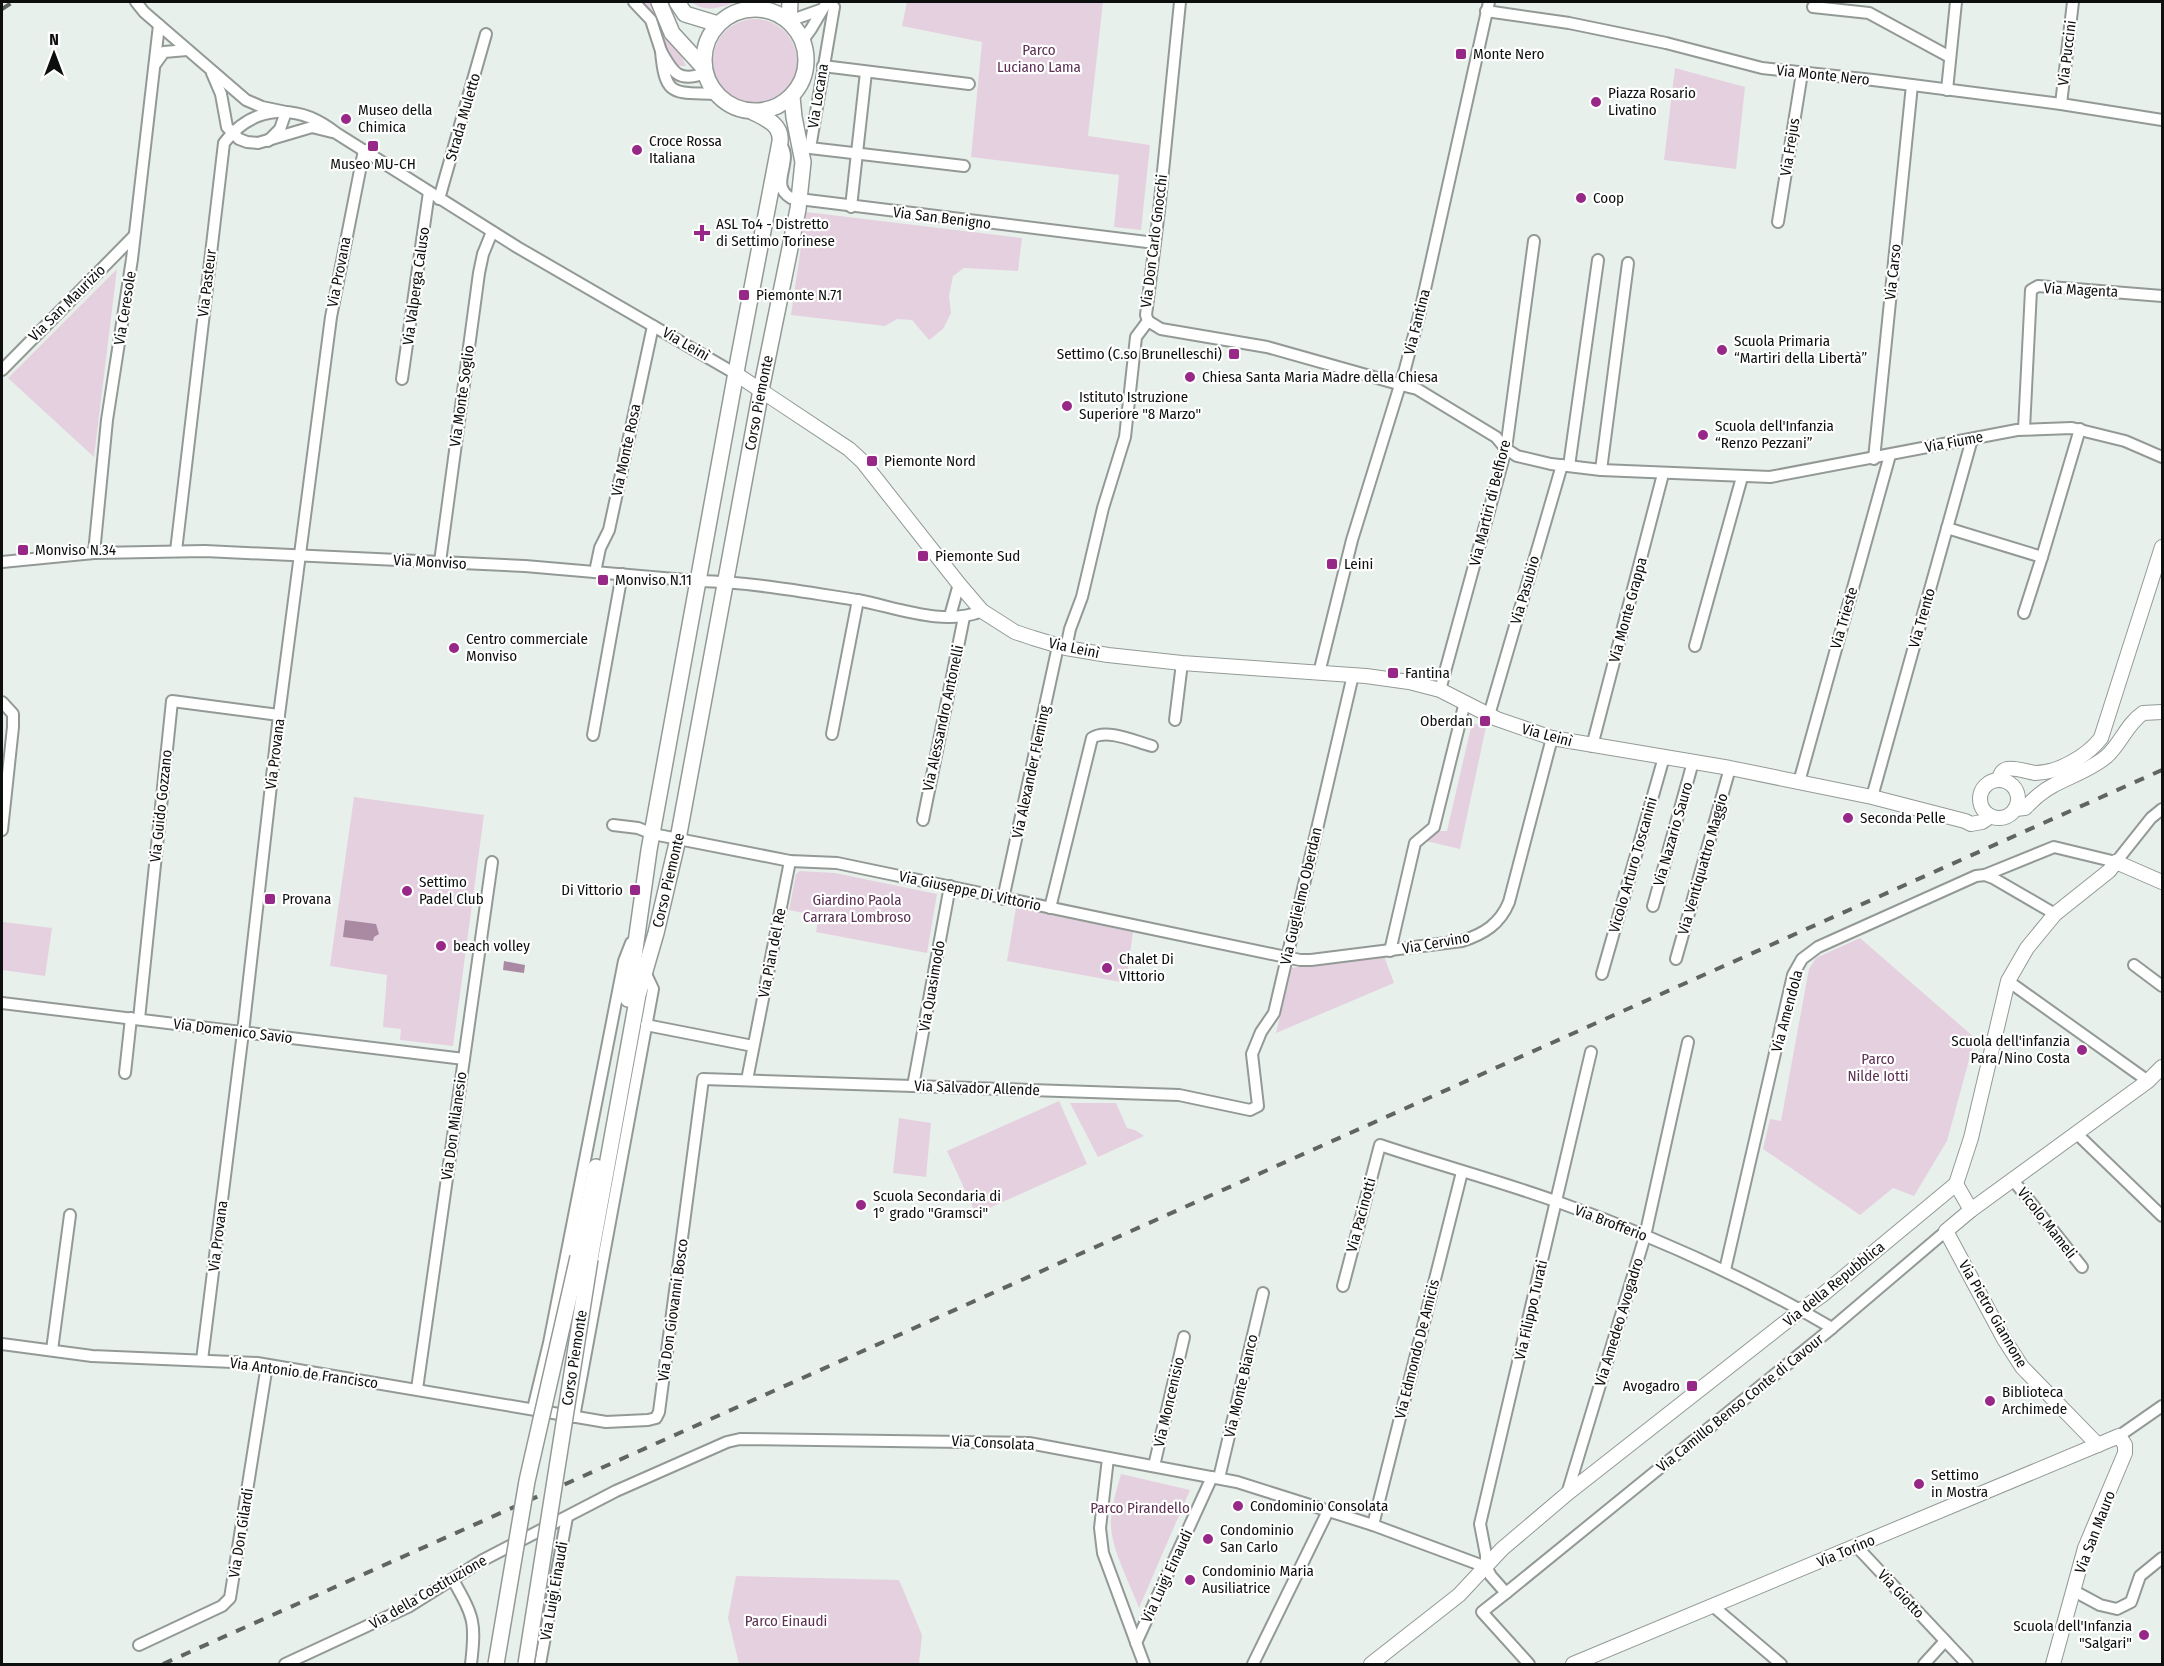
<svg xmlns="http://www.w3.org/2000/svg" width="2164" height="1666" viewBox="0 0 2164 1666" font-family="'Fira Sans Condensed',sans-serif">
<style>
.green{fill:#e5d0e0}
.water{fill:#a98aa2}
.lines{fill:none;stroke-linecap:round;stroke-linejoin:round}
.minor-casing{stroke:#939a96;stroke-width:14}
.tertiary-casing{stroke:#939a96;stroke-width:16}
.secondary-casing{stroke:#939a96;stroke-width:18}
.minor{stroke:#fff;stroke-width:10}
.tertiary{stroke:#fff;stroke-width:14}
.secondary{stroke:#fff;stroke-width:15}
.rail{stroke:#606562;stroke-width:4;stroke-dasharray:10 10;stroke-linecap:butt}
.secondary-bridge-casing{stroke:#939a96;stroke-width:18;stroke-linecap:butt}
.secondary-bridge{stroke:#fff;stroke-width:15}
.poi-dot{fill:#982888;stroke:#fff;stroke-width:2}
.labels{text-anchor:middle;dominant-baseline:central;stroke-width:4.5;stroke-linejoin:round;paint-order:stroke}
.park-label{font-size:15px;fill:#5c3153;stroke:#fff}
.street-label{font-size:15px;fill:#0d0f0e;stroke:#fff}
.poi-label{font-size:15px;fill:#0d0f0e;stroke:#fff;text-anchor:start}
</style>
<rect width="100%" height="100%" fill="#e8f0eb"/>
<g class="green">
<path d="M638,2H656L686,66H676Z"/>
<path d="M691,2H737C718,7 709,14 691,2Z"/>
<path d="M907,2H1103L1088,136L1150,145L1141,230L1114,227L1119,175L971,157L982,42L902,26Z"/>
<circle cx="755" cy="61" r="42"/>
<path d="M1675,68L1745,87L1736,169L1664,160Z"/>
<path d="M806,212L1022,238L1018,271L964,268L953,276L949,296L951,313L943,329L929,340L912,320L897,319L885,326L791,315Z"/>
<path d="M117,269L94,457L8,378Z"/>
<path d="M1472,723L1486,727L1460,849L1422,840L1437,831H1447Z"/>
<path d="M354,797L484,815L453,1046L400,1040L401,1029L383,1027L387,975L330,966Z"/>
<path d="M800,871L835,873L937,894L927,953L816,932L819,916L789,910L796,874Z"/>
<path d="M1016,908L1133,932L1126,983L1007,961Z"/>
<path d="M3,922L52,928L45,976L2,970Z"/>
<path d="M1860,938L1975,1038L1947,1141L1914,1196L1893,1188L1860,1215L1763,1149L1770,1119L1781,1121L1809,969L1816,958Z"/>
<path d="M1384,956L1394,983L1276,1033L1291,968Z"/>
<path d="M1059,1101L1087,1164L976,1214L947,1151Z"/>
<path d="M1070,1103H1116L1127,1128L1135,1130L1144,1136L1098,1157Z"/>
<path d="M899,1118L931,1123L926,1177L893,1173Z"/>
<path d="M1121,1474L1190,1490L1139,1608C1130,1583 1109,1546 1111,1519C1112,1504 1117,1488 1121,1474Z"/>
<path d="M736,1576L899,1580L922,1635L919,1664H739L728,1618Z"/>
</g>
<g class="water">
<path d="M345,920L376,924L379,934L374,937L373,941L343,937Z"/>
<path d="M504,961L525,965L524,973L503,970Z"/>
</g>
<g class="lines">
<defs>
<g id="minor">
<path d="M136,2L144,12L246,100L262,107L286,112L280,129L268,141"/>
<path d="M634,2L651,20L661,51"/>
<path d="M827,2L834,7L810,148L964,166"/>
<path d="M1813,7L1869,13L1950,57"/>
<path d="M1486,11L1569,23L1666,43L1762,68L1873,80L2061,104L2162,120"/>
<path d="M789,21L820,10"/>
<path d="M803,40L811,29L827,2"/>
<path d="M156,63L164,52L187,50"/>
<path d="M823,66L969,84"/>
<path d="M212,73L221,94L227,127L239,139L247,142L258,143L312,127L332,132"/>
<path d="M705,73C679,83 673,73 661,51C665,98 674,92 715,94"/>
<path d="M1947,90L1956,2"/>
<path d="M2061,104L2073,2"/>
<path d="M780,143C783,147 785,152 785,157C784,174 774,188 791,198L1155,243"/>
<path d="M439,199L486,34"/>
<path d="M851,207L866,72"/>
<path d="M1778,222L1802,73"/>
<path d="M1148,321L1161,329L1267,347L1409,387L1417,389L1496,437L1506,449L1517,456L1551,464L1601,470L1770,477L2017,430L2072,428L2125,441L2162,457"/>
<path d="M1148,321L1146,315L1159,211L1180,2"/>
<path d="M2,370L134,236"/>
<path d="M402,379L429,192"/>
<path d="M2024,429L2031,290L2038,286L2162,296"/>
<path d="M1874,459L1912,85"/>
<path d="M1569,466L1598,260"/>
<path d="M1601,470L1628,263"/>
<path d="M1947,528L2042,557L2024,613"/>
<path d="M176,551L224,143C253,104 299,103 336,133L517,247L736,374"/>
<path d="M94,553L107,420L132,259L159,25"/>
<path d="M2042,557L2080,429"/>
<path d="M2,562L94,553L205,551L525,566L698,581C751,582 805,592 857,600C896,607 943,627 982,611"/>
<path d="M440,562L479,273L483,254L492,232"/>
<path d="M595,572L600,548L609,530L653,326"/>
<path d="M950,616L959,584"/>
<path d="M1695,646L1742,477"/>
<path d="M1066,648L1070,629L1082,597L1103,508L1125,437L1136,337L1148,321"/>
<path d="M1319,673L1352,540L1405,369L1419,316L1489,2"/>
<path d="M1440,690L1506,449L1534,241"/>
<path d="M2,702L13,714V727L2,830"/>
<path d="M1489,715L1562,465"/>
<path d="M1175,720L1182,663"/>
<path d="M832,734L858,600"/>
<path d="M593,735L622,574"/>
<path d="M1592,746L1663,474"/>
<path d="M1799,782L1890,455"/>
<path d="M1872,797L1972,439"/>
<path d="M923,820L964,617"/>
<path d="M613,825L638,828L653,834L790,861L837,863L1300,960H1311L1462,941C1484,934 1500,924 1509,902L1552,738"/>
<path d="M1985,875L2054,847L2116,862L2151,818L2162,809"/>
<path d="M1003,899L1058,646"/>
<path d="M1653,906L1693,762"/>
<path d="M1050,908L1092,738C1107,728 1136,742 1152,746"/>
<path d="M1390,951L1415,843L1434,827L1465,702"/>
<path d="M1676,959L1730,768"/>
<path d="M2134,965L2162,986"/>
<path d="M1602,974L1664,757"/>
<path d="M2008,981L2148,1081"/>
<path d="M2,1003L464,1059"/>
<path d="M139,1019L172,701L279,715"/>
<path d="M646,1025L753,1046"/>
<path d="M125,1073L131,1018"/>
<path d="M747,1080L790,861"/>
<path d="M913,1086L950,886"/>
<path d="M2076,1133L2162,1216"/>
<path d="M2013,1180L2082,1267"/>
<path d="M1725,1270L1793,975L1802,959L1818,947L1976,876L1985,875L1993,878L2055,914"/>
<path d="M1343,1286L1380,1145C1439,1165 1500,1181 1558,1202C1653,1236 1745,1277 1832,1328"/>
<path d="M2,1344L92,1356L257,1363L606,1422L648,1420L656,1418L659,1412L703,1079L1179,1095L1250,1110L1258,1106L1252,1054L1261,1032L1274,1013L1353,675"/>
<path d="M52,1350L70,1215"/>
<path d="M202,1360L243,1032L279,715L331,317L364,150"/>
<path d="M417,1389L492,862"/>
<path d="M533,1409L549,1343L624,961L631,943"/>
<path d="M574,1417L653,989L645,972"/>
<path d="M2119,1436L2162,1406"/>
<path d="M1108,1458L1100,1528L1103,1553L1144,1664"/>
<path d="M1154,1466L1184,1337"/>
<path d="M1219,1478L1263,1293"/>
<path d="M1567,1494L1645,1236L1688,1042"/>
<path d="M1373,1525L1462,1172"/>
<path d="M1857,1547L1967,1664"/>
<path d="M453,1580C474,1617 476,1622 471,1664"/>
<path d="M2074,1591L2100,1605L2117,1609L2131,1602L2140,1576L2162,1558"/>
<path d="M1506,1593L1832,1328L1946,1231"/>
<path d="M1714,1607L1781,1664"/>
<path d="M1136,1643L1212,1477"/>
<path d="M139,1645L222,1606L230,1598L267,1365"/>
<path d="M285,1664L408,1607L483,1560L616,1491L727,1442L740,1439L1029,1443L1237,1482L1373,1525L1486,1567"/>
<path d="M540,1664L567,1517"/>
<path d="M1253,1664L1328,1511"/>
<path d="M1529,1664L1482,1612L1506,1593L1491,1576L1486,1567V1555L1480,1524L1591,1052"/>
<path d="M1924,1664L1945,1641"/>
</g>
<g id="tertiary">
<path d="M736,374L849,449L862,461L959,584L982,611L1015,632L1033,638L1066,648L1108,655L1182,663L1366,676L1409,682L1440,690L1497,719L1552,738L1730,768L1872,797L1965,821L1971,824L1982,822L1991,816"/>
<path d="M1999,780C2000,775 2001,771 2007,769C2015,767 2027,772 2035,773C2059,773 2088,755 2101,738L2162,547"/>
<circle cx="1999" cy="799" r="19"/>
<path d="M2015,809L2025,808C2034,799 2042,791 2054,785C2071,776 2092,769 2107,756C2121,743 2127,724 2143,713L2162,712"/>
<path d="M1956,1184L1971,1210L1946,1231L2004,1339L2022,1367L2098,1445"/>
<path d="M1971,1210L2148,1081L2162,1067"/>
<path d="M1371,1664L1459,1595L1502,1549L1568,1493L1801,1310L1821,1296L1956,1184L1971,1138L2008,981L2027,948L2055,914L2109,871L2116,862L2162,882"/>
<path d="M1573,1664L2119,1436L2125,1445V1453L2085,1548L2053,1664"/>
</g>
<g id="secondary">
<path d="M659,2L672,33L704,68"/>
<path d="M677,2L685,14L718,24"/>
<circle cx="755" cy="60" r="51"/>
<path d="M789,21L790,2"/>
<path d="M628,999L649,850L739,356L780,142C782,125 767,119 753,112"/>
<path d="M578,1257L596,1167"/>
<path id="s1" d="M590,1259L638,995L656,933L678,839L761,390L798,209L803,162L794,117L792,97"/>
</g>
</defs>
<use href="#minor" class="minor-casing"/>
<use href="#tertiary" class="tertiary-casing"/>
<use href="#secondary" class="secondary-casing"/>
<use href="#minor" class="minor"/>
<use href="#tertiary" class="tertiary"/>
<use href="#secondary" class="secondary"/>
<g class="rail">
<path d="M2,9L13,2"/>
<path d="M163,1664L2162,770"/>
</g>
<defs>
<g id="secondary-bridge">
<path d="M496,1664L527,1481L578,1257"/>
<path id="s2" d="M526,1664L590,1259"/>
</g>
</defs>
<use href="#secondary-bridge" class="secondary-bridge-casing"/>
<use href="#secondary-bridge" class="secondary-bridge"/>
</g>
<g class="poi-dot">
<rect x="1455" y="48" width="12" height="12" rx="3"/>
<circle cx="1596" cy="102" r="6"/>
<circle cx="346" cy="119" r="6"/>
<rect x="367" y="140" width="12" height="12" rx="3"/>
<circle cx="637" cy="150" r="6"/>
<circle cx="1581" cy="198" r="6"/>
<path d="M699 224h6v6h6v6h-6v6h-6v-6h-6v-6h6z"/>
<rect x="738" y="289" width="12" height="12" rx="3"/>
<circle cx="1722" cy="350" r="6"/>
<rect x="1228" y="348" width="12" height="12" rx="3"/>
<circle cx="1190" cy="377" r="6"/>
<circle cx="1067" cy="406" r="6"/>
<circle cx="1703" cy="435" r="6"/>
<rect x="866" y="455" width="12" height="12" rx="3"/>
<rect x="17" y="544" width="12" height="12" rx="3"/>
<rect x="917" y="550" width="12" height="12" rx="3"/>
<rect x="1326" y="558" width="12" height="12" rx="3"/>
<rect x="597" y="574" width="12" height="12" rx="3"/>
<circle cx="454" cy="648" r="6"/>
<rect x="1387" y="667" width="12" height="12" rx="3"/>
<rect x="1479" y="715" width="12" height="12" rx="3"/>
<circle cx="1848" cy="818" r="6"/>
<rect x="629" y="884" width="12" height="12" rx="3"/>
<circle cx="407" cy="891" r="6"/>
<rect x="264" y="893" width="12" height="12" rx="3"/>
<circle cx="441" cy="946" r="6"/>
<circle cx="1107" cy="968" r="6"/>
<circle cx="2082" cy="1050" r="6"/>
<circle cx="861" cy="1205" r="6"/>
<rect x="1686" y="1380" width="12" height="12" rx="3"/>
<circle cx="1990" cy="1401" r="6"/>
<circle cx="1919" cy="1484" r="6"/>
<circle cx="1238" cy="1506" r="6"/>
<circle cx="1208" cy="1539" r="6"/>
<circle cx="1190" cy="1580" r="6"/>
<circle cx="2144" cy="1635" r="6"/>
</g>
<g class="labels">
<g class="park-label">
<text x="1039" y="50">Parco<tspan x="1039" dy="17">Luciano Lama</tspan></text>
<text x="857" y="900">Giardino Paola<tspan x="857" dy="17">Carrara Lombroso</tspan></text>
<text x="1878" y="1059">Parco<tspan x="1878" dy="17">Nilde Iotti</tspan></text>
<text x="1140" y="1508">Parco Pirandello</text>
<text x="786" y="1621">Parco Einaudi</text>
</g>
<g class="street-label">
<text transform="translate(2067 53) rotate(-83)">Via Puccini</text>
<text transform="translate(1823 75) rotate(6)">Via Monte Nero</text>
<text transform="translate(818 96) rotate(-81)">Via Locana</text>
<text transform="translate(463 117) rotate(-74)">Strada Muletto</text>
<text transform="translate(1790 147) rotate(-81)">Via Frejus</text>
<text transform="translate(942 218) rotate(7)">Via San Benigno</text>
<text transform="translate(1154 241) rotate(-83)">Via Don Carlo Gnocchi</text>
<text transform="translate(339 272) rotate(-79)">Via Provana</text>
<text transform="translate(1893 272) rotate(-84)">Via Carso</text>
<text transform="translate(207 283) rotate(-83)">Via Pasteur</text>
<text transform="translate(416 286) rotate(-82)">Via Valperga Caluso</text>
<text transform="translate(2081 290) rotate(3)">Via Magenta</text>
<text transform="translate(67 303) rotate(-45)">Via San Maurizio</text>
<text transform="translate(125 308) rotate(-81)">Via Ceresole</text>
<text transform="translate(1417 322) rotate(-76)">Via Fantina</text>
<text transform="translate(686 344) rotate(30)">Via Leinì</text>
<text transform="translate(462 396) rotate(-82)">Via Monte Soglio</text>
<text stroke="none"><textPath href="#s1" startOffset="873">Corso Piemonte</textPath></text>
<text transform="translate(1954 442) rotate(-11)">Via Fiume</text>
<text transform="translate(626 450) rotate(-78)">Via Monte Rosa</text>
<text transform="translate(1490 503) rotate(-76)">Via Martiri di Belfiore</text>
<text transform="translate(430 562) rotate(3)">Via Monviso</text>
<text transform="translate(1525 590) rotate(-74)">Via Pasubio</text>
<text transform="translate(1628 610) rotate(-75)">Via Monte Grappa</text>
<text transform="translate(1844 618) rotate(-74)">Via Trieste</text>
<text transform="translate(1922 618) rotate(-74)">Via Trento</text>
<text transform="translate(1074 648) rotate(12)">Via Leinì</text>
<text transform="translate(943 718) rotate(-78)">Via Alessandro Antonelli</text>
<text transform="translate(1547 735) rotate(15)">Via Leinì</text>
<text transform="translate(275 754) rotate(-83)">Via Provana</text>
<text transform="translate(1031 772) rotate(-78)">Via Alexander Fleming</text>
<text transform="translate(161 806) rotate(-84)">Via Guido Gozzano</text>
<text transform="translate(1673 834) rotate(-74)">Via Nazario Sauro</text>
<text transform="translate(1703 864) rotate(-74)">Via Ventiquattro Maggio</text>
<text transform="translate(1633 865) rotate(-74)">Vicolo Arturo Toscanini</text>
<text stroke="none"><textPath href="#s1" startOffset="387">Corso Piemonte</textPath></text>
<text transform="translate(970 891) rotate(12)">Via Giuseppe Di Vittorio</text>
<text transform="translate(1301 896) rotate(-77)">Via Guglielmo Oberdan</text>
<text transform="translate(1436 943) rotate(-10)">Via Cervino</text>
<text transform="translate(772 953) rotate(-79)">Via Pian del Re</text>
<text transform="translate(932 986) rotate(-80)">Via Quasimodo</text>
<text transform="translate(1787 1011) rotate(-75)">Via Amendola</text>
<text transform="translate(233 1031) rotate(7)">Via Domenico Savio</text>
<text transform="translate(977 1088) rotate(2)">Via Salvador Allende</text>
<text transform="translate(454 1126) rotate(-82)">Via Don Milanesio</text>
<text transform="translate(1361 1215) rotate(-75)">Via Pacinotti</text>
<text transform="translate(1611 1223) rotate(21)">Via Brofferio</text>
<text transform="translate(2047 1223) rotate(52)">Vicolo Mameli</text>
<text transform="translate(218 1236) rotate(-83)">Via Provana</text>
<text transform="translate(1834 1284) rotate(-39)">Via della Repubblica</text>
<text transform="translate(673 1310) rotate(-82)">Via Don Giovanni Bosco</text>
<text transform="translate(1531 1310) rotate(-77)">Via Filippo Turati</text>
<text transform="translate(1993 1314) rotate(60)">Via Pietro Giannone</text>
<text transform="translate(1619 1322) rotate(-73)">Via Amedeo Avogadro</text>
<text transform="translate(1417 1349) rotate(-76)">Via Edmondo De Amicis</text>
<text stroke="none"><textPath href="#s2" startOffset="310">Corso Piemonte</textPath></text>
<text transform="translate(304 1373) rotate(8)">Via Antonio de Francisco</text>
<text transform="translate(1241 1386) rotate(-77)">Via Monte Bianco</text>
<text transform="translate(1169 1402) rotate(-77)">Via Moncenisio</text>
<text transform="translate(1740 1403) rotate(-39)">Via Camillo Benso Conte di Cavour</text>
<text transform="translate(993 1443) rotate(3)">Via Consolata</text>
<text transform="translate(2095 1532) rotate(-69)">Via San Mauro</text>
<text transform="translate(241 1533) rotate(-81)">Via Don Gilardi</text>
<text transform="translate(1846 1551) rotate(-23)">Via Torino</text>
<text transform="translate(1167 1576) rotate(-65)">Via Luigi Einaudi</text>
<text transform="translate(554 1591) rotate(-80)">Via Luigi Einaudi</text>
<text transform="translate(428 1592) rotate(-30)">Via della Costituzione</text>
<text transform="translate(1901 1594) rotate(47)">Via Giotto</text>
</g>
<g class="poi-label">
<text x="1473" y="54">Monte Nero</text>
<text x="1608" y="93">Piazza Rosario<tspan x="1608" dy="17">Livatino</tspan></text>
<text x="358" y="110">Museo della<tspan x="358" dy="17">Chimica</tspan></text>
<text x="649" y="141">Croce Rossa<tspan x="649" dy="17">Italiana</tspan></text>
<text x="373" y="164" text-anchor="middle">Museo MU-CH</text>
<text x="1593" y="198">Coop</text>
<text x="716" y="224">ASL To4 - Distretto<tspan x="716" dy="17">di Settimo Torinese</tspan></text>
<text x="756" y="295">Piemonte N.71</text>
<text x="1734" y="341">Scuola Primaria<tspan x="1734" dy="17">“Martiri della Libertà”</tspan></text>
<text x="1222" y="354" text-anchor="end">Settimo (C.so Brunelleschi)</text>
<text x="1202" y="377">Chiesa Santa Maria Madre della Chiesa</text>
<text x="1079" y="397">Istituto Istruzione<tspan x="1079" dy="17">Superiore "8 Marzo"</tspan></text>
<text x="1715" y="426">Scuola dell'Infanzia<tspan x="1715" dy="17">“Renzo Pezzani”</tspan></text>
<text x="884" y="461">Piemonte Nord</text>
<text x="35" y="550">Monviso N.34</text>
<text x="935" y="556">Piemonte Sud</text>
<text x="1344" y="564">Leini</text>
<text x="615" y="580">Monviso N.11</text>
<text x="466" y="639">Centro commerciale<tspan x="466" dy="17">Monviso</tspan></text>
<text x="1405" y="673">Fantina</text>
<text x="1473" y="721" text-anchor="end">Oberdan</text>
<text x="1860" y="818">Seconda Pelle</text>
<text x="419" y="882">Settimo<tspan x="419" dy="17">Padel Club</tspan></text>
<text x="623" y="890" text-anchor="end">Di Vittorio</text>
<text x="282" y="899">Provana</text>
<text x="453" y="946">beach volley</text>
<text x="1119" y="959">Chalet Di<tspan x="1119" dy="17">VIttorio</tspan></text>
<text x="2070" y="1041" text-anchor="end">Scuola dell'infanzia<tspan x="2070" dy="17">Para/Nino Costa</tspan></text>
<text x="873" y="1196">Scuola Secondaria di<tspan x="873" dy="17">1° grado "Gramsci"</tspan></text>
<text x="1680" y="1386" text-anchor="end">Avogadro</text>
<text x="2002" y="1392">Biblioteca<tspan x="2002" dy="17">Archimede</tspan></text>
<text x="1931" y="1475">Settimo<tspan x="1931" dy="17">in Mostra</tspan></text>
<text x="1250" y="1506">Condominio Consolata</text>
<text x="1220" y="1530">Condominio<tspan x="1220" dy="17">San Carlo</tspan></text>
<text x="1202" y="1571">Condominio Maria<tspan x="1202" dy="17">Ausiliatrice</tspan></text>
<text x="2132" y="1626" text-anchor="end">Scuola dell'Infanzia<tspan x="2132" dy="17">"Salgari"</tspan></text>
</g>
</g>
<rect width="2164" height="1666" fill="none" stroke="#0d0f0e" stroke-width="6"/>
<g transform="translate(54 54)" stroke="#ffffff" stroke-width="4.5" paint-order="stroke">
<path d="M0-4.5L10 22L0 15L-10 22Z" fill="#0d0f0e"/>
<text y="-9" font-size="16" font-weight="bold" text-anchor="middle" fill="#0d0f0e">N</text>
</g>
</svg>
